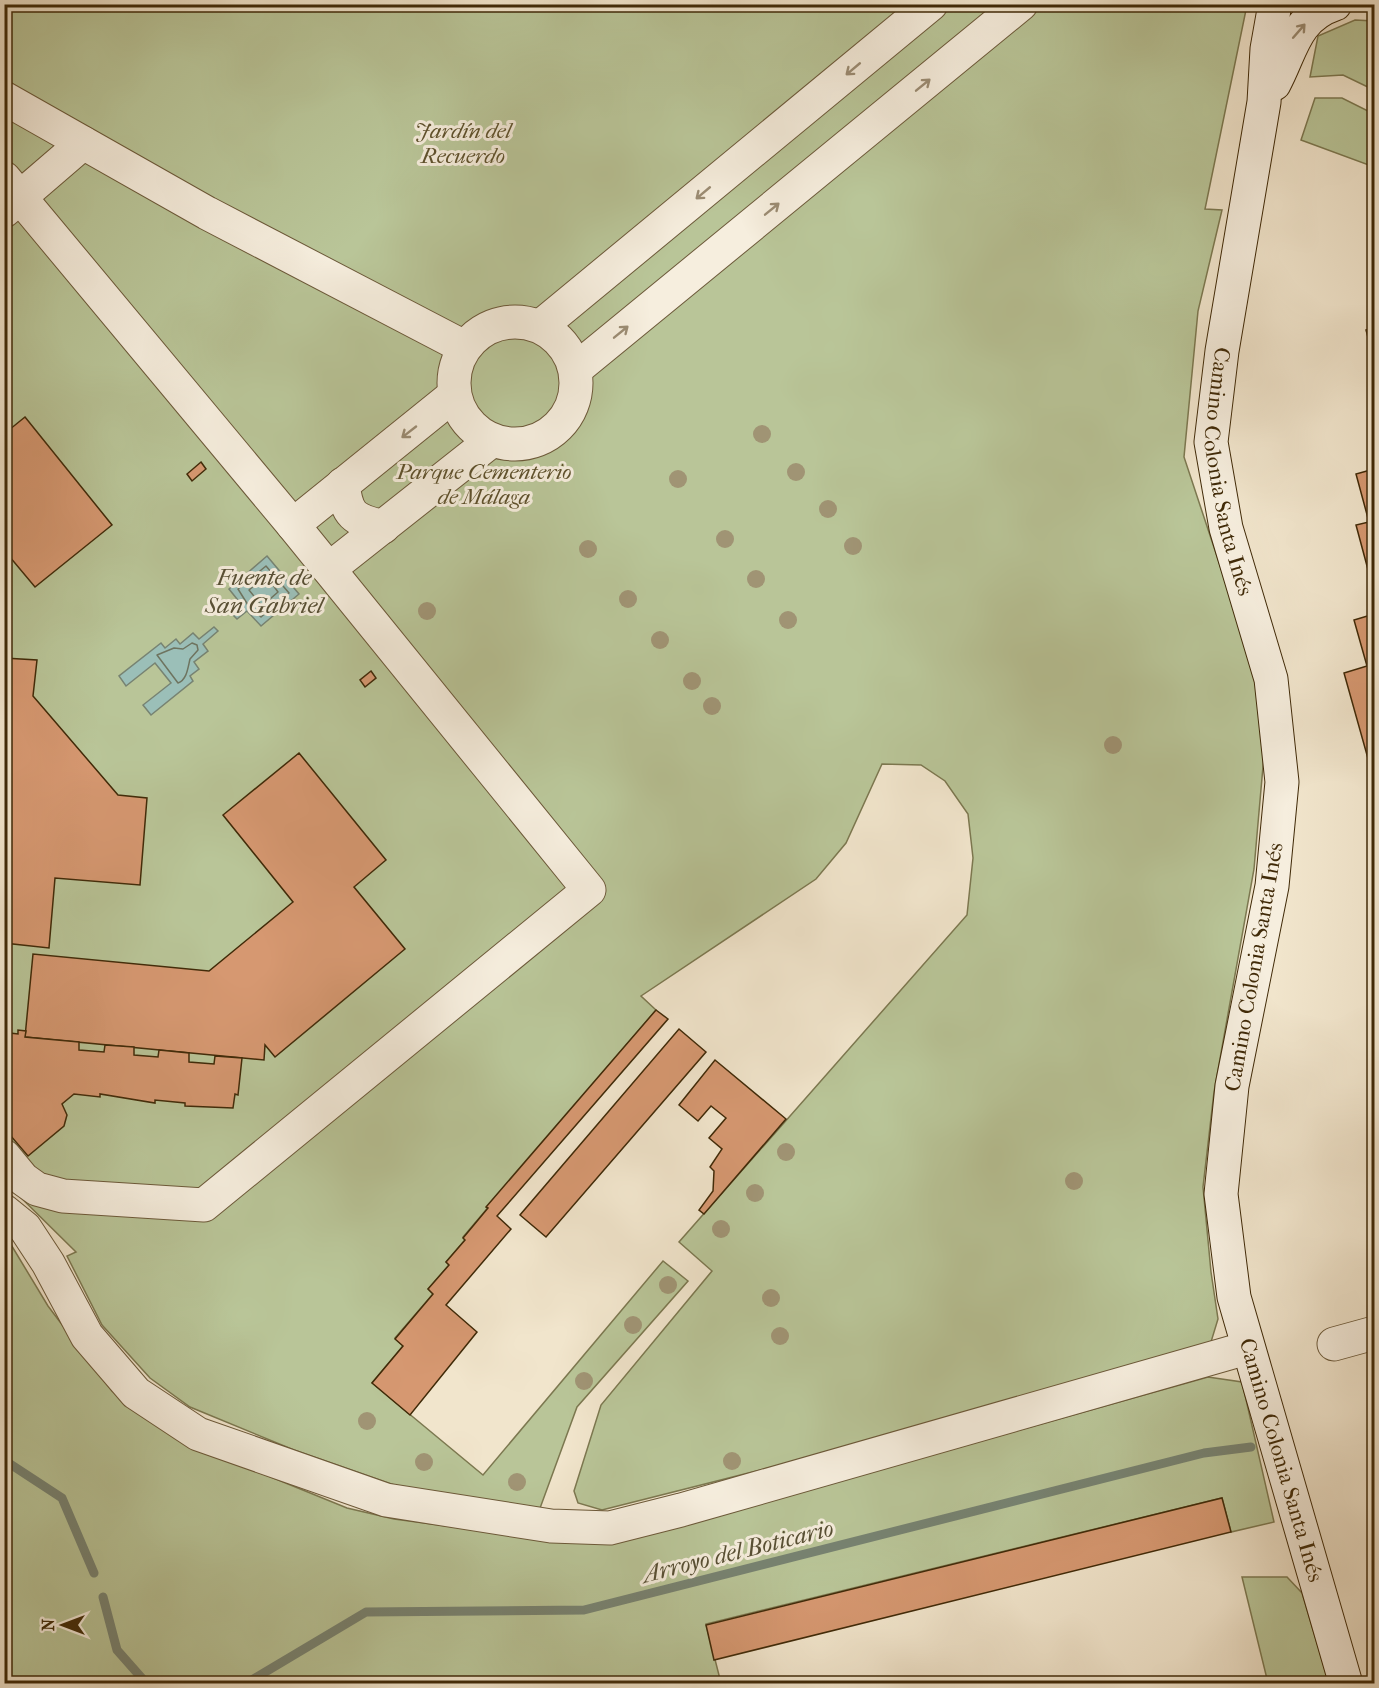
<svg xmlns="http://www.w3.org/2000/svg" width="1379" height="1688" viewBox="0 0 1379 1688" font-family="'IM FELL French Canon',serif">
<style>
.green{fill:#b9c598;stroke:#7c7850;stroke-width:1.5}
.water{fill:#9bbfb8;stroke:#778372;stroke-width:1.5}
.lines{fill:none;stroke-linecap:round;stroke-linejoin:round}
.shore{stroke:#6e7460;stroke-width:1.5}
.stream{stroke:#778372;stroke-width:9}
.building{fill:#d69871;stroke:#402a08;stroke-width:1.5}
.minor-casing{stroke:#6c5939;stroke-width:35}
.secondary-casing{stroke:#402a08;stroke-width:35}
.minor{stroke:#f6eede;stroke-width:33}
.secondary{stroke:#f6eede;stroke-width:33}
.tree{fill:#a09474}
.oneway{stroke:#9b8c73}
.labels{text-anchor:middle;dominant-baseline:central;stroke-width:6;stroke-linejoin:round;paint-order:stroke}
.park-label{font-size:22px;font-style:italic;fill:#5e512c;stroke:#f6eede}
.street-label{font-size:22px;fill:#402a08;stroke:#f6eede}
.water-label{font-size:24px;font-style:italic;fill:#574f34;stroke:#f6eede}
</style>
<rect width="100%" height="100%" fill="#f1e5cc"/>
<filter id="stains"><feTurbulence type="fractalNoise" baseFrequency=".00333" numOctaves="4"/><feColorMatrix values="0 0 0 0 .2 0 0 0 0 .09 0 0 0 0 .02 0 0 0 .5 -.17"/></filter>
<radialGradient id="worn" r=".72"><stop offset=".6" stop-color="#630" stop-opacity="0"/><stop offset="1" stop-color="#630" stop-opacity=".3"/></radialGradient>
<g class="green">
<path d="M4,5H1247L1205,209L1222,210L1198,311L1184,457L1254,668L1264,755L1254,869L1214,1092L1203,1187L1211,1272L1218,1319L1211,1342L812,1457L602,1510L578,1503L574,1491L601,1405L712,1271L679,1242L967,915L973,858L968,814L945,781L921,765L882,764L846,843L816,879L641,996L656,1010L463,1237L465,1240L446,1262L449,1265L428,1289L433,1294L395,1338L403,1346L372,1383L483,1475L663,1261L688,1281L577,1407L539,1511L400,1487L294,1450L190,1407L150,1378L102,1325L67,1256L76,1252L5,1182Z"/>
<path d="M1355,20L1374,21V90L1343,75L1310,77L1318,36Z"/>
<path d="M1315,98H1342L1374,114V167L1301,140Z"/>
<path d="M4,1233L48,1306L112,1391L175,1438L347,1508L394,1519L574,1543L661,1531L1208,1377L1242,1382L1274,1522L1231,1532L1222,1498L706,1624L721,1683H5Z"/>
<path d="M1242,1577H1287L1302,1593L1329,1683H1268Z"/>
</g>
<g class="water">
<path d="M267,556L299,594L261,626L247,611L237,619L231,613L241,604L229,589Z"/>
<path d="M214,627L218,631L203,644L208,651L194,662L199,669L190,676L193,681L151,715L143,705L171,683L155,663L126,686L119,676L161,643L165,648L176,639L180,644L193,633L199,639Z"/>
</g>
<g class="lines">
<g class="shore">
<path d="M266,566L289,593L261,617L248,605L238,589Z"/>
<path d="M264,577H267L278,592L262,606L249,590Z"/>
<path d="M192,643L197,645L198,650L190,659C188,667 187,680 178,683L157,655L174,648L183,649Z"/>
</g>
<g class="stream">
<path d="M1373,1426H1374"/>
<path d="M4,1460L62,1498L94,1573"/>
<path d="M103,1597L117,1650L147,1684"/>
<path d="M245,1684L366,1612L584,1610L1204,1453L1251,1447"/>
</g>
</g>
<g class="building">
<path d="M1374,327V360L1366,330Z"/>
<path d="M25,417L112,525L35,587L4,550V434Z"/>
<path d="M201,462L206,469L192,481L187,474Z"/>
<path d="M1374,469V592L1356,525L1369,522L1356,474Z"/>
<path d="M1374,614V780L1344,673L1367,666L1354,620Z"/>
<path d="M4,658L37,660L33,696L118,795L147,798L140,885L55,878L49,948L4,943Z"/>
<path d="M371,671L376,678L365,687L360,680Z"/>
<path d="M299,753L386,860L354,887L405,949L275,1057L265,1045L264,1060L25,1037L33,954L209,971L293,902L223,815Z"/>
<path d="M4,1003L10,1004L7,1029H11L10,1033L18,1034V1030L26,1031L25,1037L79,1042V1050L104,1052L105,1045L134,1047V1055L158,1057L159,1050L189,1053V1062L214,1064L215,1056L242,1058L238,1095L235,1094L233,1108L185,1106V1103L155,1100V1103L100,1094V1097L74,1094L62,1104L67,1115L64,1126L28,1156L4,1128Z"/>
<path d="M656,1010L668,1019L497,1216L511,1229L446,1305L477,1332L410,1415L372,1383L403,1346L395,1339L433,1294L428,1289L449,1265L446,1262L465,1240L463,1238L488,1208L486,1207Z"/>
<path d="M679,1029L706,1052L546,1237L520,1215Z"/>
<path d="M715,1060L786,1119L704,1214L699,1210L713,1191L714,1171L710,1167L722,1149L709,1138L726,1118L711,1106L698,1121L679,1105Z"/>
<path d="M1222,1498L1231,1532L714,1660L706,1625Z"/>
</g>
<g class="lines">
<defs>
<g id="minor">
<path d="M4,98L207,213L464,347"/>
<path d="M4,178L293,525L589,890L204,1205L63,1196L37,1189L23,1179L4,1156"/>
<path d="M4,211L83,143"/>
<circle cx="515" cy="383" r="61"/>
<path d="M541,326L931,4"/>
<path d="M576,369L1021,4"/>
<path d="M343,484C347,516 353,519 383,527"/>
<path d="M293,525L454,395"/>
<path d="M329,569L491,441"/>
<path d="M4,1211L25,1228L48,1263L87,1336L136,1393L198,1434L386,1500L551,1526L610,1528L681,1510L1247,1348"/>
<path d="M1334,1344L1374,1333"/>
</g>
<g id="secondary">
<path id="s1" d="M1275,4L1267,49L1264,102L1222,351L1211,442L1226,528L1271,679L1282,782L1272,886L1232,1086L1221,1194L1234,1297L1346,1684"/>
<path d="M1274,84C1292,51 1294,18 1335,4"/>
</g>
</defs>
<use href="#minor" class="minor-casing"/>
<use href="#secondary" class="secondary-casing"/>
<use href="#minor" class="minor"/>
<use href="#secondary" class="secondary"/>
</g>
<g class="tree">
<circle cx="762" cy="434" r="9"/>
<circle cx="796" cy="472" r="9"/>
<circle cx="678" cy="479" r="9"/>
<circle cx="828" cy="509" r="9"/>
<circle cx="725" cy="539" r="9"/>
<circle cx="853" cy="546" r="9"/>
<circle cx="588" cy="549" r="9"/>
<circle cx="756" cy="579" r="9"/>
<circle cx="628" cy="599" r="9"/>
<circle cx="427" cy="611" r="9"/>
<circle cx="788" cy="620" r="9"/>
<circle cx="660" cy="640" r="9"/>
<circle cx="692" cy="681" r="9"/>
<circle cx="712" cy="706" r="9"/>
<circle cx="1113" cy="745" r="9"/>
<circle cx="786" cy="1152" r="9"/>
<circle cx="1074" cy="1181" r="9"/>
<circle cx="755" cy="1193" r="9"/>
<circle cx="721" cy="1229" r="9"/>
<circle cx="668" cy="1285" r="9"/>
<circle cx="771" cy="1298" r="9"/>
<circle cx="633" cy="1325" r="9"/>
<circle cx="780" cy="1336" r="9"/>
<circle cx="584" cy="1381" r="9"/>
<circle cx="367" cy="1421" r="9"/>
<circle cx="732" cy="1461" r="9"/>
<circle cx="424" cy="1462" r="9"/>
<circle cx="517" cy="1482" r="9"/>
</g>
<defs><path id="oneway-shaft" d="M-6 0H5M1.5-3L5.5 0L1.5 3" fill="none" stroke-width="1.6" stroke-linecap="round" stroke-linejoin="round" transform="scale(1.5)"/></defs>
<g class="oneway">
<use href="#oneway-shaft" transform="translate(1299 31) rotate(-49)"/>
<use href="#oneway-shaft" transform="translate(853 69) rotate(140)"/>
<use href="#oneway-shaft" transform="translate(923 85) rotate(-39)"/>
<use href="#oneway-shaft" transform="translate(703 193) rotate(140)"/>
<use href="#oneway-shaft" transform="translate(772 209) rotate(-39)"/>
<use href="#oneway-shaft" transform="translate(621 332) rotate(-39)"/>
<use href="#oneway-shaft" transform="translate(409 432) rotate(142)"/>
</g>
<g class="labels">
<g class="park-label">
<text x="463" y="131">Jardín del<tspan x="463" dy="25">Recuerdo</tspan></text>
<text x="484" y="472">Parque Cementerio<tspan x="484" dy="25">de Málaga</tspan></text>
</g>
<g class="street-label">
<text stroke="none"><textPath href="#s1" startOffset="474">Camino Colonia Santa Inés</textPath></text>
<text transform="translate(1254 967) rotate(-80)">Camino Colonia Santa Inés</text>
<text stroke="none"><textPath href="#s1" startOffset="1482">Camino Colonia Santa Inés</textPath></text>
</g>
<g class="water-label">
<text x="264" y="577">Fuente de<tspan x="264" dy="28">San Gabriel</tspan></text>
<text transform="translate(738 1551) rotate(-14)">Arroyo del Boticario</text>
</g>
</g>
<rect width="1379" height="1688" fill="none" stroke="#f1e5cc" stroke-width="24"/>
<rect x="6" y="6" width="1367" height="1676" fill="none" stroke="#402a08" stroke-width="3"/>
<rect x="12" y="12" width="1355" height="1664" fill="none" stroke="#402a08" stroke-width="1.5"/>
<g transform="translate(63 1625) rotate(270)" stroke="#f6eede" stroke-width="4.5" paint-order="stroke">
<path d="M0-4.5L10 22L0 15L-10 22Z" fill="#402a08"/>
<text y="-9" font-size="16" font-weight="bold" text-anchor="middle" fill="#402a08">N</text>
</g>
<rect width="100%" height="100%" filter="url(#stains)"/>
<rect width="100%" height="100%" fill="url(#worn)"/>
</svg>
